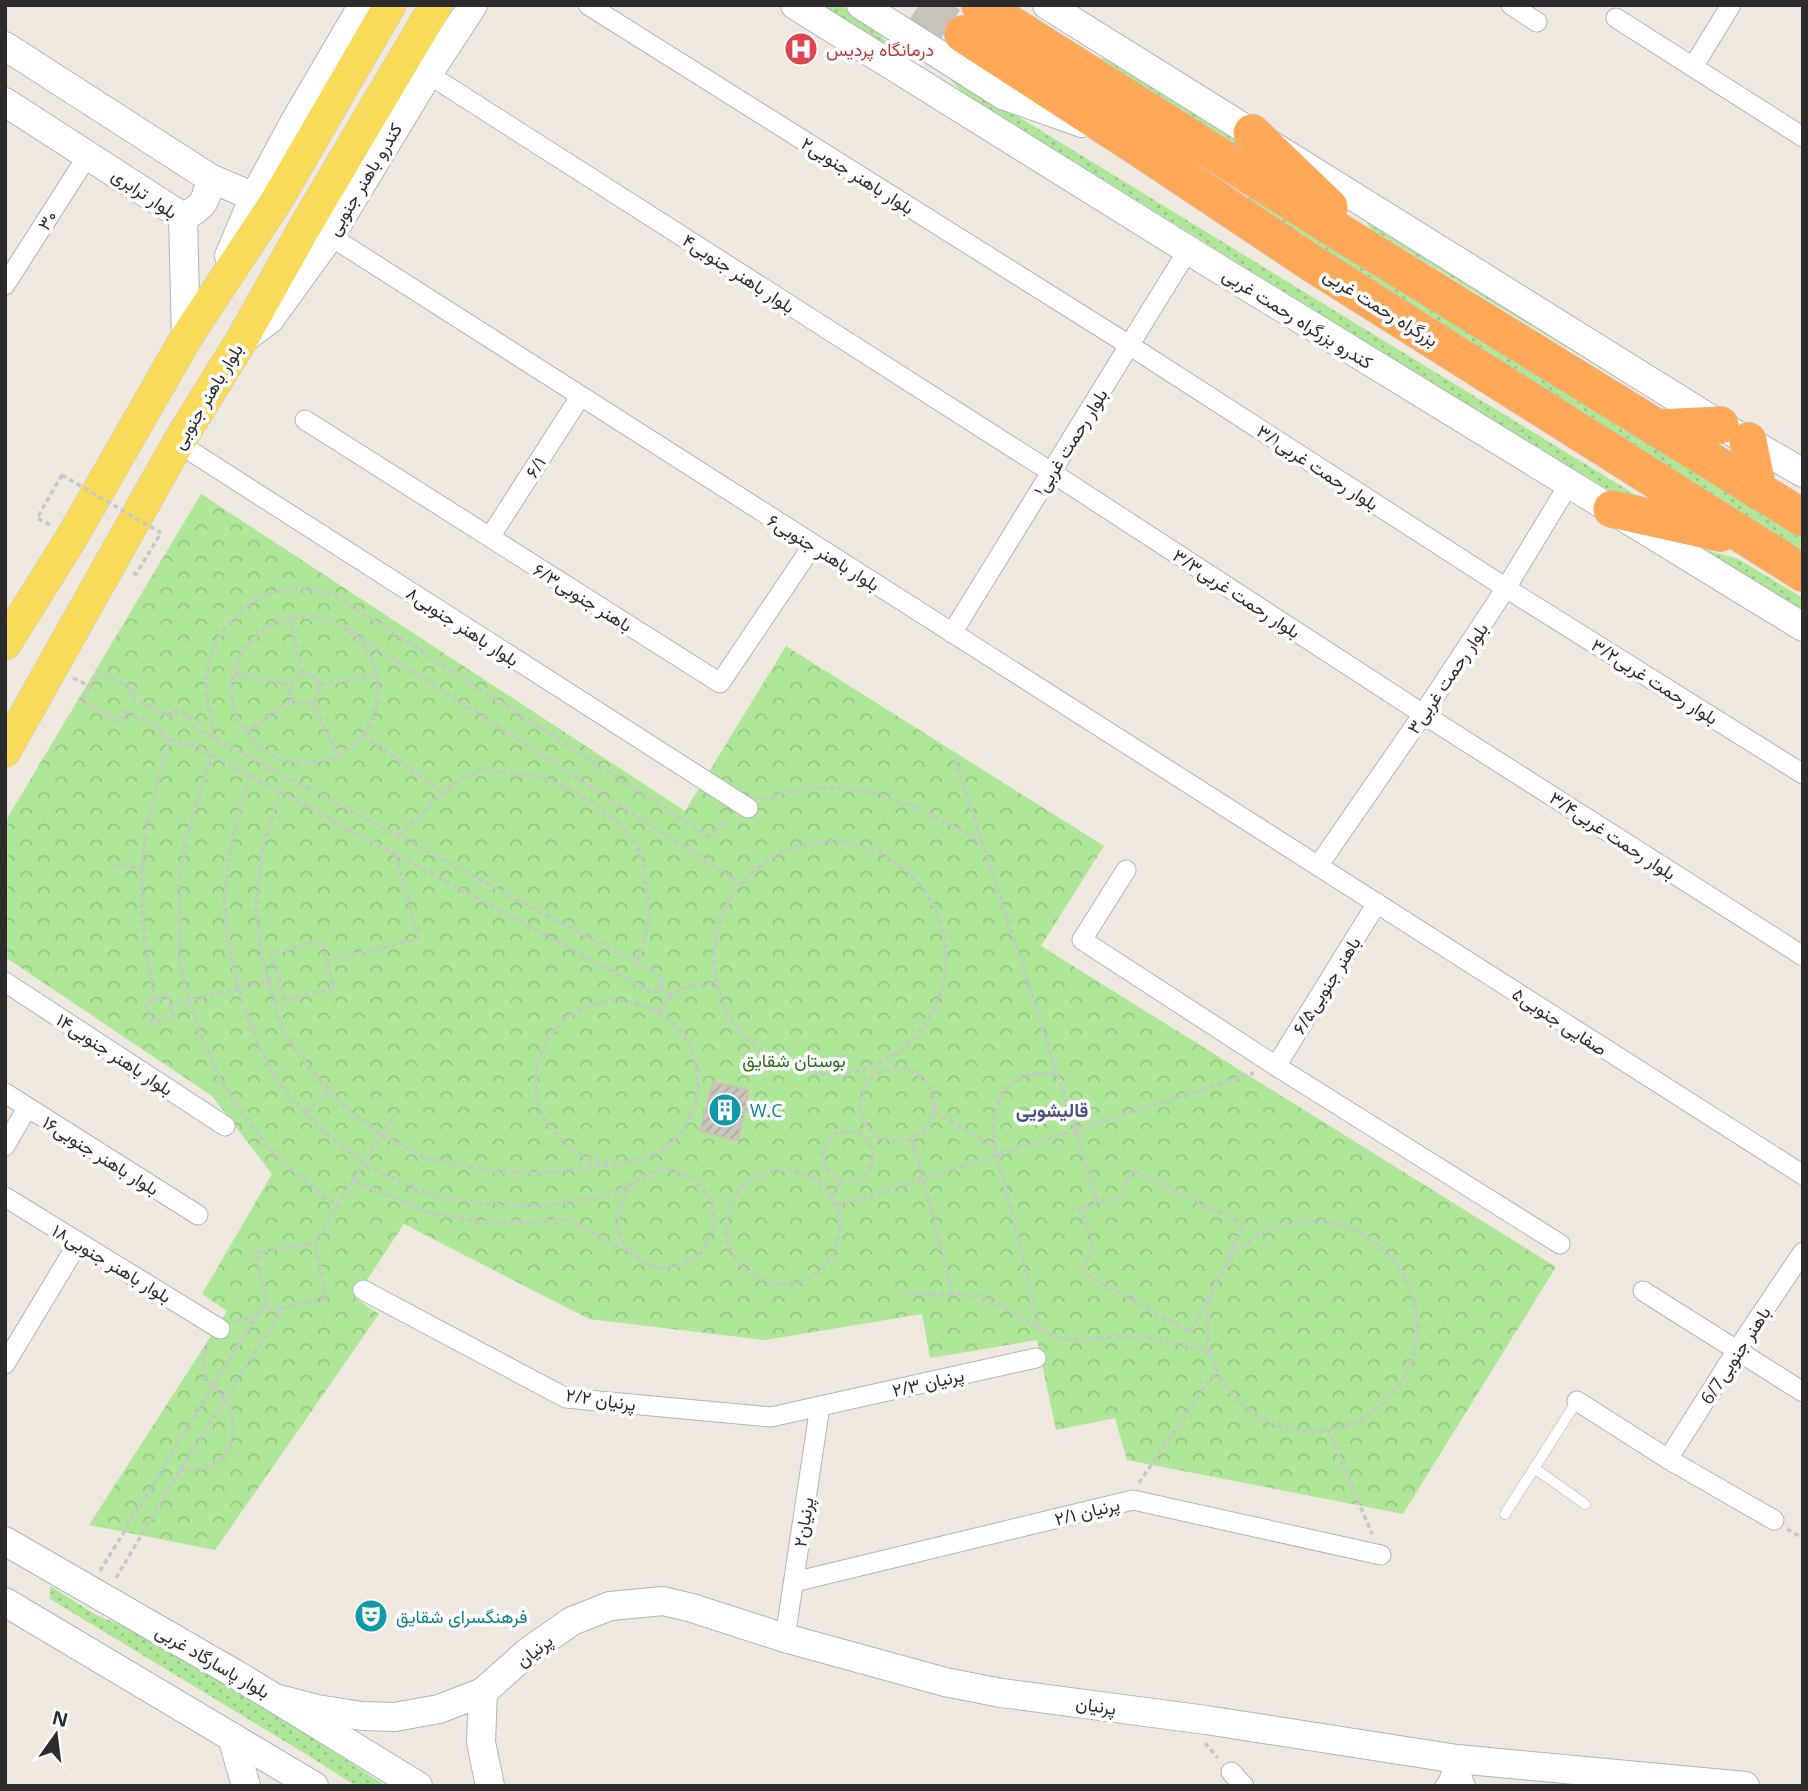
<svg xmlns="http://www.w3.org/2000/svg" width="1808" height="1791" viewBox="0 0 1808 1791" font-family="'Open Sans',Vazirmatn,sans-serif">
<style>
.grass{fill:url(#grass-dots)}
.forest{fill:url(#forest-crowns)}
.building{fill:url(#building-hatch);stroke:#cac4b7;stroke-width:2}
.lines{fill:none;stroke-linecap:round;stroke-linejoin:round}
.highway-tunnel{stroke:#c7c2ba;stroke-width:37;stroke-dasharray:37 18;stroke-linecap:butt}
.lane-casing{stroke:#b2b4c0;stroke-width:11}
.street-casing{stroke:#b2b4c0;stroke-width:21}
.secondary-casing{stroke:#b2b4c0;stroke-width:30}
.primary-casing{stroke:#c8c8c8;stroke-width:33}
.highway-casing{stroke:#c8c8c8;stroke-width:38}
.path{stroke:#c8c8c8;stroke-width:3.5;stroke-dasharray:5 3.5;stroke-linecap:butt}
.lane{stroke:#fff;stroke-width:10}
.street{stroke:#fff;stroke-width:19}
.secondary{stroke:#fff;stroke-width:28}
.primary{stroke:#f8db59;stroke-width:32}
.highway{stroke:#ffa958;stroke-width:37}
.path-bridge{stroke:#c8c8c8;stroke-width:3.5;stroke-dasharray:5 3.5;stroke-linecap:butt}
.labels{text-anchor:middle;dominant-baseline:central;stroke-width:7;stroke-linejoin:round;paint-order:stroke}
.health-label{font-size:18px;fill:#be3a42;stroke:#fff;text-anchor:start}
.street-label{font-size:18px;fill:#2c2c2c;stroke:#fff}
.park-label{font-size:18px;fill:#256e17;stroke:#fff}
.culture-label{font-size:18px;fill:#0d838f;stroke:#fff;text-anchor:start}
.neighbourhood-label{font-size:19px;font-weight:bold;fill:#495180;stroke:#fff}
</style>
<defs>
<pattern id="grass-dots" width="8" height="8" patternUnits="userSpaceOnUse" patternTransform="scale(1.75)"><rect width="8" height="8" fill="#afe798"/><path d="M2 2h.1M6 6h.1" fill="none" stroke="#97c683" stroke-width="1.8" stroke-linecap="round"/></pattern>
<pattern id="forest-crowns" width="20" height="18" patternUnits="userSpaceOnUse" patternTransform="scale(1.75)"><rect width="20" height="18" fill="#afe798"/><path d="M2 6a3 3 0 1 1 6 0M12 15a3 3 0 1 1 6 0" fill="none" stroke="#97c683"/></pattern>
<pattern id="building-hatch" width="6" height="6" patternUnits="userSpaceOnUse" patternTransform="scale(1.75)"><rect width="6" height="6" fill="#c9c6bc"/><path d="M-1 1l2-2M0 6l6-6M5 7l2-2" fill="none" stroke="#adaaa2"/></pattern>
</defs>
<rect width="100%" height="100%" fill="#eee8de"/>
<g class="grass">
<path d="M822,5H840L867,22L894,49Z"/>
<path d="M1094,58L1112,59L1262,151L1272,167Z"/>
<path d="M942,70L1665,513L1619,496L1467,405L961,91Z"/>
<path d="M1251,193L1630,432L1803,538V556L1246,200Z"/>
<path d="M1357,209L1676,414L1371,229Z"/>
<path d="M1703,549L1738,559L1803,598V610Z"/>
<path d="M50,1586L96,1615L157,1640L293,1725L386,1786H356L314,1759L50,1599Z"/>
</g>
<path class="forest" d="M201,494L685,811L786,646L1104,846L1041,946L1556,1267L1403,1514L1127,1460L1115,1418L1056,1430L1037,1340L930,1358L922,1314L765,1340L589,1319L404,1224L355,1298L379,1314L215,1550L89,1525L227,1311L202,1294L272,1174L212,1096L5,957V822Z"/>
<path class="building" d="M713,1082L749,1090L738,1141L700,1131Z"/>
<g class="lines">
<path class="highway-tunnel" d="M919,5L963,34"/>
<defs>
<g id="lane">
<path d="M1534,1468L1585,1504"/>
<path d="M1505,1514L1577,1401"/>
</g>
<g id="street">
<path d="M588,5L1129,345L1506,588L1803,774"/>
<path d="M1511,5L1537,22"/>
<path d="M1616,18L1803,137"/>
<path d="M1693,67L1731,5"/>
<path d="M428,74L1051,472L1423,714L1803,956"/>
<path d="M330,236L1803,1175"/>
<path d="M5,285L88,155"/>
<path d="M305,420L720,683L813,545"/>
<path d="M178,443L748,808"/>
<path d="M490,537L580,397"/>
<path d="M952,633L1188,250"/>
<path d="M1318,866L1423,714L1506,588L1569,484"/>
<path d="M1126,870L1082,940L1276,1066L1560,1244"/>
<path d="M5,982L225,1126"/>
<path d="M1276,1066L1377,903"/>
<path d="M5,1093L198,1215"/>
<path d="M5,1146L27,1108"/>
<path d="M5,1197L220,1329"/>
<path d="M363,1290L566,1398L771,1417L1036,1358"/>
<path d="M1643,1291L1803,1392"/>
<path d="M5,1364L78,1243"/>
<path d="M1577,1401L1668,1459L1774,1520"/>
<path d="M1668,1459L1737,1350L1803,1252"/>
<path d="M794,1582L1133,1500L1381,1555"/>
<path d="M785,1638L820,1406"/>
<path d="M1457,1759L1464,1783L1466,1786"/>
<path d="M1231,1772L1244,1786"/>
<path d="M1445,1786L1448,1782L1457,1759"/>
</g>
<g id="secondary">
<path d="M795,5L1188,250L1803,627"/>
<path d="M861,5L1003,95L1082,123"/>
<path d="M1047,5L1720,425L1803,473"/>
<path d="M5,46L210,178L254,197"/>
<path d="M5,102L183,217L186,338"/>
<path d="M183,217C204,207 207,200 210,178"/>
<path d="M229,256L254,197L295,121L363,5"/>
<path d="M246,337L270,319L330,236L428,74L473,5"/>
<path d="M5,1541L237,1675L418,1786"/>
<path d="M5,1602L314,1786"/>
<path d="M483,1692L481,1742L490,1786"/>
<path d="M275,1698L317,1709L362,1716L395,1717L439,1709L483,1692L529,1651L572,1621L610,1606L663,1601L692,1608L785,1638L945,1682L1001,1693L1206,1720L1457,1759L1745,1786"/>
<path d="M232,1737L246,1786"/>
</g>
<g id="primary">
<path d="M5,644L72,537L186,338L277,200L390,5"/>
<path d="M5,751L178,443L241,341L307,223L436,5"/>
</g>
<g id="highway">
<path d="M980,5L1333,228L1803,518"/>
<path d="M963,34L1133,144L1313,264L1803,573"/>
<path d="M1252,133L1329,207"/>
<path d="M1656,428L1720,425"/>
<path d="M1748,441L1758,491"/>
<path d="M1612,509L1720,533"/>
</g>
</defs>
<use href="#lane" class="lane-casing"/>
<use href="#street" class="street-casing"/>
<use href="#secondary" class="secondary-casing"/>
<use href="#primary" class="primary-casing"/>
<use href="#highway" class="highway-casing"/>
<g class="path">
<path d="M50,525L37,518L62,475"/>
<path d="M133,573L136,574L161,533"/>
<circle cx="305" cy="690" r="73"/>
<path d="M290,618L302,674"/>
<path d="M346,628L741,884"/>
<path d="M234,673L290,685"/>
<circle cx="305" cy="689" r="15"/>
<path d="M73,678L90,686L98,671L134,689L131,697L170,716L173,709L199,721L195,728L658,974L662,979V984L657,991L651,992L188,742L186,747L160,734L163,729L125,711L120,721L83,701L90,686"/>
<path d="M320,685L376,674"/>
<path d="M312,702L338,755"/>
<path d="M246,733L293,699"/>
<path d="M363,734L443,793"/>
<path d="M215,738C212,721 206,702 206,685C208,631 251,585 307,589C318,590 328,593 338,597L708,836L729,819"/>
<path d="M955,759L1076,1131L1097,1203"/>
<path d="M251,775L236,823L228,860L225,902L228,943L238,988L258,1045L280,1085L317,1125L363,1164L422,1192L483,1204L547,1206L608,1195L633,1183L645,1175L658,1171L671,1170L692,1177L702,1188L709,1196L713,1207L715,1224L707,1244L702,1251L689,1261L676,1266L659,1268L643,1262L630,1253L569,1220L514,1222L474,1221L428,1212L353,1180L338,1205"/>
<path d="M280,791L262,850L256,910L262,957L283,1031L310,1069L346,1108L382,1135L423,1157L496,1172L545,1173L615,1164"/>
<path d="M763,800C772,797 780,793 789,792C860,777 923,807 982,843"/>
<path d="M398,836L443,793L464,777L485,770L542,777L576,792L619,823L637,845L645,870L649,920L644,943L635,963"/>
<circle cx="830" cy="958" r="116"/>
<path d="M113,866L142,867"/>
<path d="M279,978L285,1000L334,988L327,961"/>
<path d="M660,988L672,996"/>
<path d="M155,1000C150,968 143,936 142,903C139,847 153,792 170,739"/>
<circle cx="617" cy="1082" r="81"/>
<path d="M170,1005L173,1017L152,1023L146,1002L168,997L170,1005L279,978L271,954L322,940L327,961L419,939L395,854"/>
<path d="M659,1013C678,984 685,987 717,983"/>
<circle cx="897" cy="1105" r="37"/>
<path d="M934,1112L995,1147L1040,1330"/>
<path d="M306,1113L330,1090"/>
<circle cx="848" cy="1156" r="25"/>
<path d="M912,1139L953,1294"/>
<path d="M995,1147C989,1101 1005,1066 1058,1075"/>
<circle cx="783" cy="1227" r="57"/>
<path d="M353,1180L395,1114"/>
<path d="M831,1196C837,1192 839,1186 840,1179"/>
<path d="M837,1206L1254,1073"/>
<circle cx="1312" cy="1326" r="105"/>
<path d="M629,1251C612,1229 616,1206 632,1185"/>
<path d="M905,1293L975,1295L1006,1308L1051,1336L1069,1340L1120,1337L1157,1339L1211,1352"/>
<path d="M1208,1297L1191,1332L1082,1272L1094,1244L1079,1208L1118,1198L1133,1170L1244,1224L1226,1261"/>
<path d="M267,1302L268,1311L282,1308"/>
<path d="M236,1320L255,1318"/>
<path d="M1328,1429L1372,1534"/>
<path d="M180,1470C191,1470 201,1470 212,1465C236,1452 240,1420 225,1399C220,1392 211,1387 207,1379C202,1367 204,1353 209,1342"/>
<path d="M1139,1483L1217,1369"/>
<path d="M1787,1529L1803,1538"/>
<path d="M100,1571L266,1300L256,1252L315,1243L338,1205L326,1198L273,1153L241,1112L218,1075L199,1030L190,1001L181,967L179,881L186,839L212,755"/>
<path d="M116,1578L180,1470L283,1308L326,1298L315,1243"/>
<path d="M1205,1743L1218,1758"/>
</g>
<use href="#lane" class="lane"/>
<use href="#street" class="street"/>
<use href="#secondary" class="secondary"/>
<use href="#primary" class="primary"/>
<use href="#highway" class="highway"/>
<path class="path-bridge" d="M62,475L161,533"/>
</g>
<defs>
<symbol id="hospital-disc" viewBox="-11 -11 22 22"><circle r="9.5" fill="#e0444e" stroke="#fff"/><path d="M-5-5h3v3.5h4V-5h3V5h-3V1.5h-4V5h-3Z" fill="#fff"/></symbol>
<symbol id="building-disc" viewBox="-11 -11 22 22"><circle r="9.5" fill="#0f9aa8" stroke="#fff"/><path d="M-4-6H4V6H1V3H-1V6H-4ZM-2.5-4.3h1.7v1.8h-1.7ZM.8-4.3h1.7v1.8H.8ZM-2.5-1h1.7V.8h-1.7ZM.8-1h1.7V.8H.8Z" fill="#fff"/></symbol>
<symbol id="theatre-disc" viewBox="-11 -11 22 22"><circle r="9.5" fill="#0f9aa8" stroke="#fff"/><path d="M-5-5.5Q0-4 5-5.5V0Q5 5 0 6Q-5 5-5 0ZM-3.3-2.5H-1v1.5H-3.3ZM1-2.5H3.3v1.5H1ZM-2.8 1Q0 5.5 2.8 1Z" fill="#fff"/></symbol>
</defs>
<g fill-rule="evenodd">
<use href="#hospital-disc" x="782" y="30" width="38" height="38"/>
<use href="#building-disc" x="706" y="1091" width="38" height="38"/>
<use href="#theatre-disc" x="352" y="1597" width="38" height="38"/>
</g>
<g class="labels">
<g class="health-label">
<text x="826" y="49">درمانگاه پردیس</text>
</g>
<g class="street-label">
<text transform="translate(858 175) rotate(32)">بلوار باهنر جنوبی۲</text>
<text transform="translate(364 179) rotate(-59)">کندرو باهنر جنوبی</text>
<text transform="translate(145 193) rotate(34)">بلوار ترابری</text>
<text transform="translate(47 220) rotate(-57)">۳۰</text>
<text transform="translate(739 273) rotate(33)">بلوار باهنر جنوبی۴</text>
<text transform="translate(1381 307) rotate(32)">بزرگراه رحمت غربی</text>
<text transform="translate(1298 318) rotate(32)">کندرو بزرگراه رحمت غربی</text>
<text transform="translate(207 396) rotate(-59)">بلوار باهنر جنوبی</text>
<text transform="translate(1070 442) rotate(-58)">بلوار رحمت غربی۱</text>
<text transform="translate(535 467) rotate(-57)">۶/۱</text>
<text transform="translate(1318 467) rotate(33)">بلوار رحمت غربی۳/۱</text>
<text transform="translate(824 552) rotate(32)">بلوار باهنر جنوبی۶</text>
<text transform="translate(1237 593) rotate(33)">بلوار رحمت غربی۳/۳</text>
<text transform="translate(583 597) rotate(32)">۶/۳باهنر جنوبی</text>
<text transform="translate(463 626) rotate(33)">۸بلوار باهنر جنوبی</text>
<text transform="translate(1447 678) rotate(-56)">بلوار رحمت غربی۳</text>
<text transform="translate(1655 681) rotate(32)">بلوار رحمت غربی۳/۲</text>
<text transform="translate(1613 835) rotate(33)">بلوار رحمت غربی۳/۴</text>
<text transform="translate(1326 985) rotate(-58)">باهنر جنوبی۶/۵</text>
<text transform="translate(1560 1021) rotate(33)">صفایی جنوبی۵</text>
<text transform="translate(115 1054) rotate(33)">بلوار باهنر جنوبی۱۴</text>
<text transform="translate(101 1155) rotate(32)">بلوار باهنر جنوبی۱۶</text>
<text transform="translate(112 1263) rotate(31)">۱۸بلوار باهنر جنوبی</text>
<text transform="translate(1735 1355) rotate(-57)">6/7باهنر جنوبی</text>
<text transform="translate(928 1382) rotate(-13)">پرنیان ۲/۳</text>
<text transform="translate(601 1399) rotate(8)">پرنیان ۲/۲</text>
<text transform="translate(1087 1511) rotate(-14)">پرنیان ۲/۱</text>
<text transform="translate(803 1522) rotate(-81)">پرنیان۲</text>
<text transform="translate(534 1650) rotate(-38)">پرنیان</text>
<text transform="translate(213 1661) rotate(30)">بلوار پاسارگاد غربی</text>
<text transform="translate(1096 1705) rotate(8)">پرنیان</text>
</g>
<g class="park-label">
<text x="794" y="1060">بوستان شقایق</text>
</g>
<g class="culture-label">
<text x="750" y="1110">W.C</text>
<text x="396" y="1616">فرهنگسرای شقایق</text>
</g>
<g class="neighbourhood-label">
<text x="1052" y="1110">قالیشویی</text>
</g>
</g>
<rect width="1808" height="1791" fill="none" stroke="#2c2c2c" stroke-width="14"/>
<g transform="translate(56 1735) rotate(14)" stroke="#ffffff" stroke-width="5" paint-order="stroke">
<path d="M0-5L12 26L0 18L-12 26Z" fill="#2c2c2c"/>
<text y="-10" font-size="19" font-weight="bold" text-anchor="middle" fill="#2c2c2c">N</text>
</g>
</svg>
